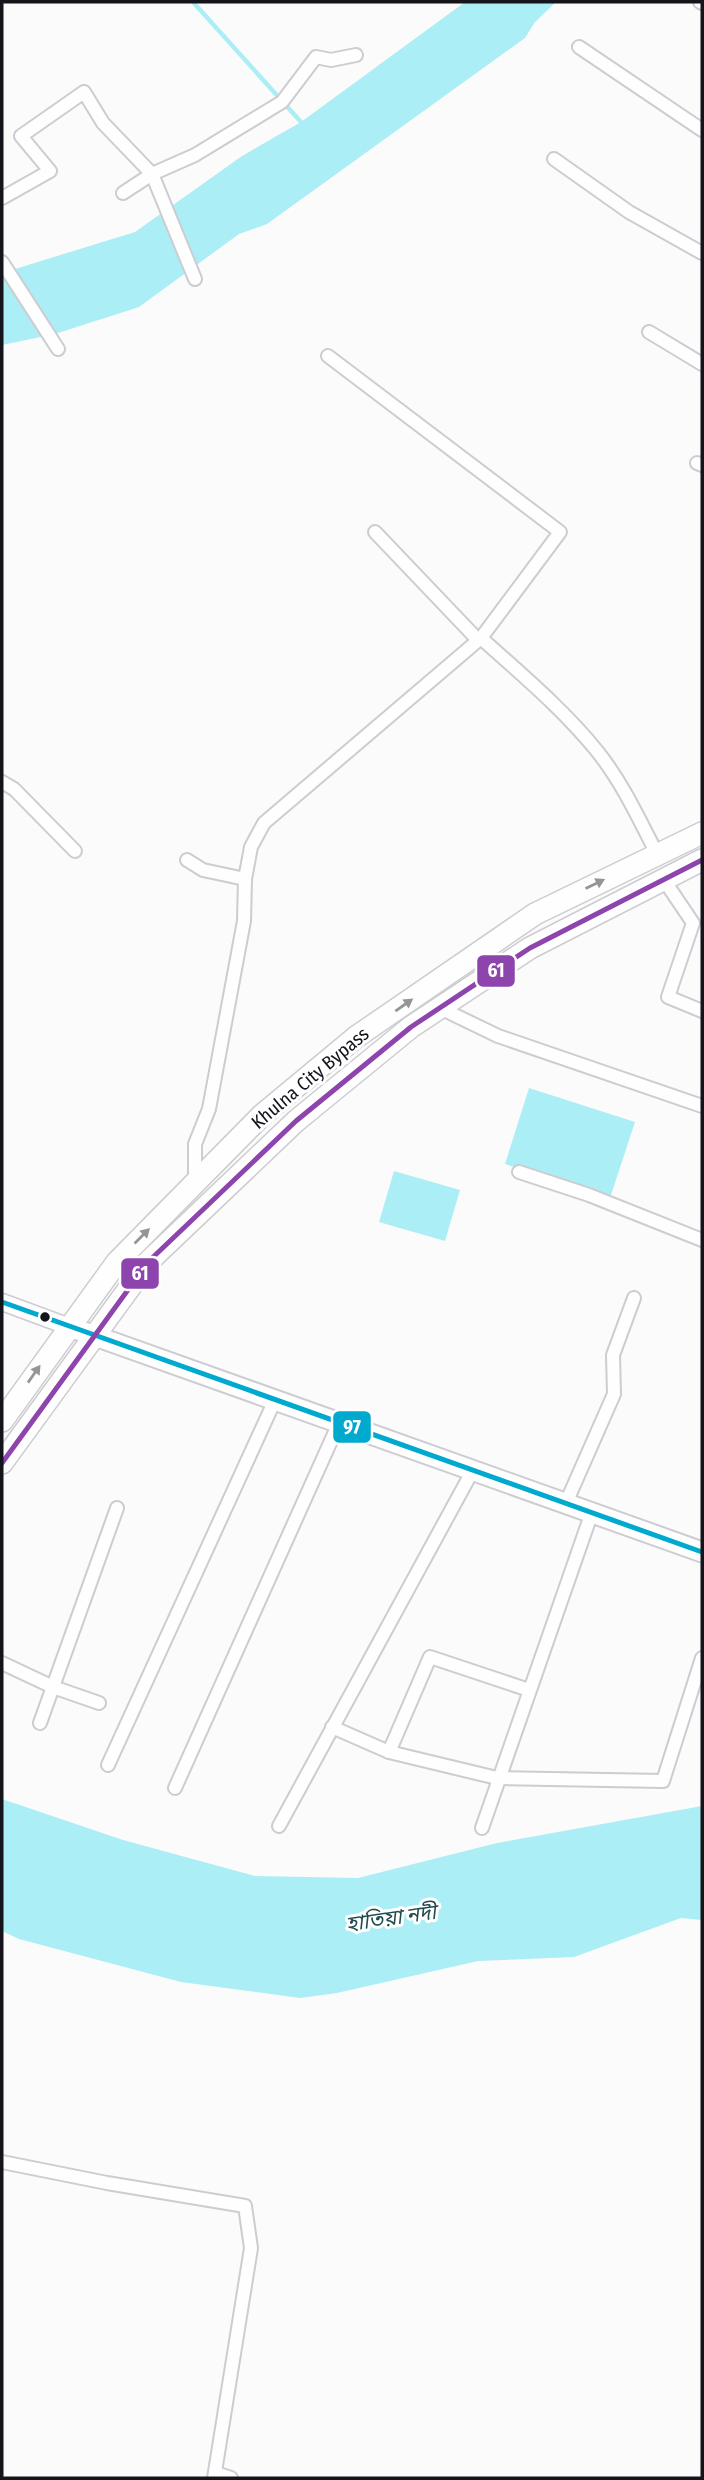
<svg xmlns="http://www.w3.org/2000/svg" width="704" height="2480" viewBox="0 0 704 2480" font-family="'Fira Sans Condensed','Noto Sans Bengali',sans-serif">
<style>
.water{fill:#aceef5}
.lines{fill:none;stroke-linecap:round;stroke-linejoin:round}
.stream{stroke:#aceef5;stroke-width:4.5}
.minor-casing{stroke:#cdccd1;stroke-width:16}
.tertiary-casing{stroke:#cdccd1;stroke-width:19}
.primary-casing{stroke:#cdccd1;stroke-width:23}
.trunk-casing{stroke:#cdccd1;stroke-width:24}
.minor{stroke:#fefefe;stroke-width:12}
.tertiary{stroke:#fefefe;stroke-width:16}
.primary{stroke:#fefefe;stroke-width:19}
.trunk{stroke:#fefefe;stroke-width:21}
.bus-1-casing{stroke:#fff;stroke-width:10}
.bus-2-casing{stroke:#fff;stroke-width:10}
.bus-1{stroke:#00a9ce;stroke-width:5}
.bus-2{stroke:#8e44ad;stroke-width:5}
.oneway{fill:#959598}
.bus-dot{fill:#15141b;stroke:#fff;stroke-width:2.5}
.labels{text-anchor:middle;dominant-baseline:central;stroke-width:6;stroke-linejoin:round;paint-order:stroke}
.street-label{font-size:19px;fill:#15141b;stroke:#fff}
.water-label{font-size:21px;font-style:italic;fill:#204b4f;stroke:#fff}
.line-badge{stroke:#fff;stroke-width:2.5}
.badge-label{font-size:19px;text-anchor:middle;font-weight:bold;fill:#fff}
</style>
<rect width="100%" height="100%" fill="#fbfbfb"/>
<g class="water">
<path d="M465,2H556L535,22L525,38L267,224L239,234L139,307L55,334L2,345V273L135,232L242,156L301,122Z"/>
<path d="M529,1088L635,1122L610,1198L505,1164Z"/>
<path d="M394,1171L460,1190L445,1241L379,1222Z"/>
<path d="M2,1799L123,1840L255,1876L358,1878L497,1843L702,1806V1920L681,1918L574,1957L478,1961L337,1993L300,1998L181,1982L19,1939L2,1931Z"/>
</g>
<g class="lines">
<path class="stream" d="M193,2L301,122"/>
<defs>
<g id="minor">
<path d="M700,2L702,3"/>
<path d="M579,47L702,130"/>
<path d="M554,159L629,212L702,253"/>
<path d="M123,193L152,174L195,155L282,102L316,57L331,60L356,55"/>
<path d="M2,198L50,171L21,136L84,92L103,123L152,174L195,279"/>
<path d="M2,262L58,349"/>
<path d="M649,332L702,364"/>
<path d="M328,356L560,532L481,638C521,674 563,709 597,751C622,782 639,819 657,854"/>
<path d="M697,463L702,465"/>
<path d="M375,532L478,640"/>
<path d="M2,782L14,789L75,851"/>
<path d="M187,860L203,870L245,879"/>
<path d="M664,880L693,923L668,997L702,1011"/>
<path d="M440,1008L498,1036L702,1106"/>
<path d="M519,1172L589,1195L702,1240"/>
<path d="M195,1182V1144L209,1109L244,921L245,879L251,847L264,823L481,638"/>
<path d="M566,1503L614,1394L613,1355L634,1298"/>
<path d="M2,1663L53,1687L99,1703"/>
<path d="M40,1723L117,1508"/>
<path d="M332,1727L389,1752L497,1778L663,1781L702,1658"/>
<path d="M389,1752L430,1657L529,1690"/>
<path d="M108,1765L275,1400"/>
<path d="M175,1788L339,1423"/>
<path d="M279,1826L473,1470"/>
<path d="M482,1828L592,1512"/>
<path d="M2,2162L107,2183L245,2206L251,2248L214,2478"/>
<path d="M216,2473L231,2478"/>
</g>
<path id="tertiary" d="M2,1302L67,1326"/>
<path id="primary" d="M67,1326L702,1552"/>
<g id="trunk">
<path d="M2,1421L117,1262L262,1115L356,1037L535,914L702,833"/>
<path d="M2,1463L149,1261L296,1121L411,1027L530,948L702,860"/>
</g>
</defs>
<use href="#minor" class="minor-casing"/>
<use href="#tertiary" class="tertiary-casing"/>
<use href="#primary" class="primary-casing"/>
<use href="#trunk" class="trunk-casing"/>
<use href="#minor" class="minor"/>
<use href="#tertiary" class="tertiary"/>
<use href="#primary" class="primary"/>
<use href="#trunk" class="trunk"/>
<defs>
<path id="bus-1" d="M2,1302L702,1552"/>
<path id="bus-2" d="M2,1463L149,1261L296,1121L411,1027L530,948L702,860"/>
</defs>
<use href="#bus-1" class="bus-1-casing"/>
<use href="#bus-2" class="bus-2-casing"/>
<use href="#bus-1" class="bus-1"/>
<use href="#bus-2" class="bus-2"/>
</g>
<defs><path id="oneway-solid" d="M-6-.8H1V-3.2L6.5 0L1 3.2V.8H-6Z" transform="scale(1.75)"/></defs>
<g class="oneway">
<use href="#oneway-solid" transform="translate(595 884) rotate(-26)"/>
<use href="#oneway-solid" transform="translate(404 1005) rotate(-35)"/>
<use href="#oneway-solid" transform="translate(142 1236) rotate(-45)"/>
<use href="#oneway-solid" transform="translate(34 1374) rotate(-55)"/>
</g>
<circle class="bus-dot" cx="45" cy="1317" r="6"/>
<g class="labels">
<g class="street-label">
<text transform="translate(310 1078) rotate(-40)">Khulna City Bypass</text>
</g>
<g class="water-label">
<text transform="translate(391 1918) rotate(-8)">হাতিয়া নদী</text>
</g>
</g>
<g class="line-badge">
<rect x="476" y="954" width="40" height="34" rx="7" fill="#8e44ad"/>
<rect x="120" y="1257" width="40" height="33" rx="7" fill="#8e44ad"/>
<rect x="332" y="1410" width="40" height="34" rx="7" fill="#00a9ce"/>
</g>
<g class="badge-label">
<text x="496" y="977">61</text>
<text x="140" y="1280">61</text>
<text x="352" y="1434">97</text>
</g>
<rect width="704" height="2480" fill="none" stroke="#15141b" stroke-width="7"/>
</svg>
